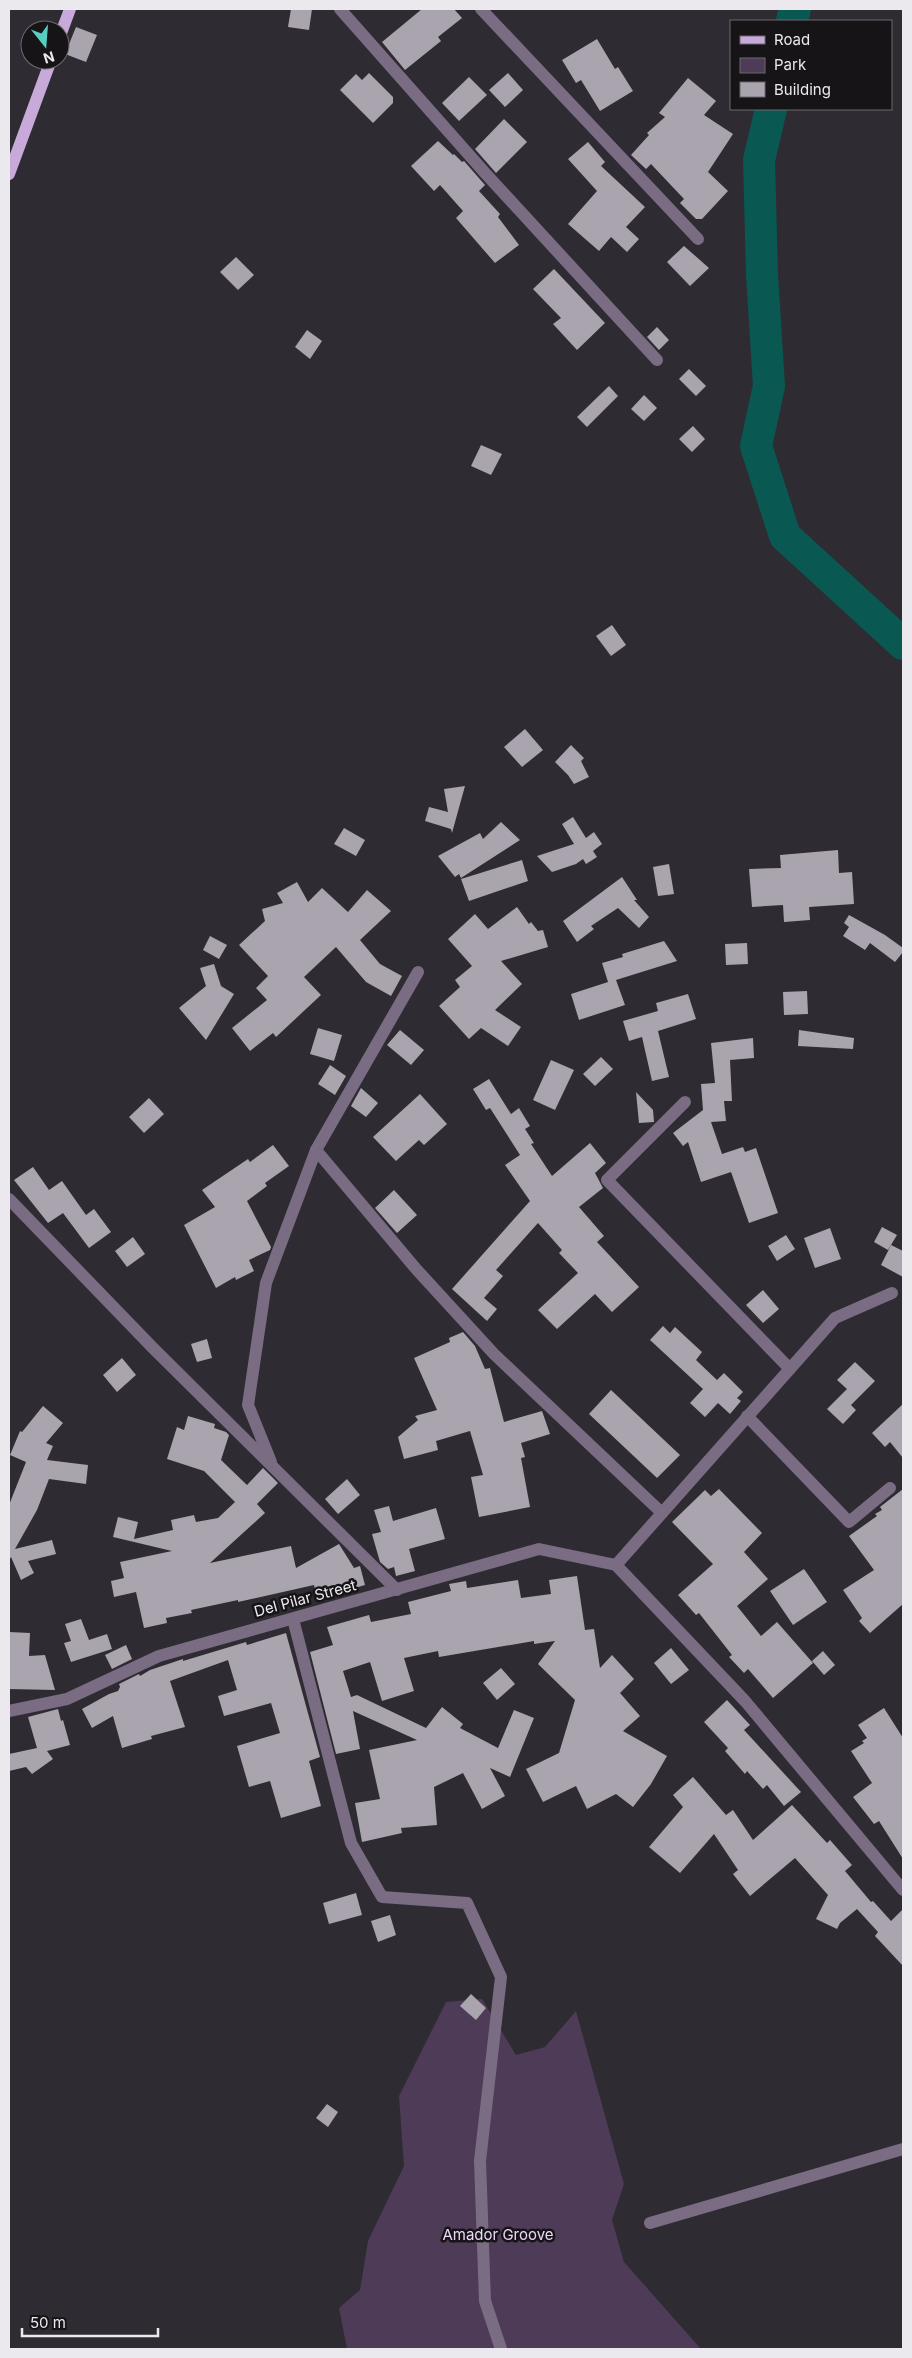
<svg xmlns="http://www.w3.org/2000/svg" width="912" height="2358" viewBox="0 0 912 2358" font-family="Inter,sans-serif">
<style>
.green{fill:#4d3b57}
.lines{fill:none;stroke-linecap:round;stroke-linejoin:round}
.river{stroke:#0a5852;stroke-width:32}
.building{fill:#a9a4ad}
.minor{stroke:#7a6c83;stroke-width:12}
.major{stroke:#c8aada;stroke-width:12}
.labels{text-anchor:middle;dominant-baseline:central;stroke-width:5;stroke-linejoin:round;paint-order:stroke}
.street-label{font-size:15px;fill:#ece9ee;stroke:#161417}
.park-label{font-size:15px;fill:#ebd8f7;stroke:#161417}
</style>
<rect width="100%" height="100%" fill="#2f2b32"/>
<path class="green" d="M482,1999L516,2055L545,2047L576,2011L624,2184L612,2220L624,2262L701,2349H347L339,2308L360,2290L368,2241L404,2166L399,2096L446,2002Z"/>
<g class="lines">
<g class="river">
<path d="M792,21L795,9"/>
<path d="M771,109L759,160L762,274L769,386L756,446L785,536L903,644"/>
</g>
</g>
<g class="building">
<path d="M291,9H312L309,30L288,27Z"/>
<path d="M422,9H454L462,18L438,37L441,41L405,70L382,42Z"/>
<path d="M76,27L97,35L86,62L65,54Z"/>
<path d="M597,39L615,69L618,67L633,91L600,111L581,80L576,83L562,60Z"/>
<path d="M369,73L393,97V103L373,123L340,90L356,74L362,80Z"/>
<path d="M508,73L523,90L505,107L489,90Z"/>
<path d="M469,77L487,95L459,121L442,103Z"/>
<path d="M688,78L716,101L704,115L733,134L708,172L728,191L702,219H696L680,203L684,199L651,164L646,169L631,155L649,135L647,133L665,117L659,113Z"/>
<path d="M504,119L527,142L496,173L475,149Z"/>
<path d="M438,141L453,155L454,154L462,162L464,161L485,185L479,191L500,214L498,217L519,245L495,263L456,218L463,211L440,185L434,191L411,166Z"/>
<path d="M588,142L605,162L601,166L645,207L626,227L639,239L627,252L611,237L599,251L568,224L597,191L568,159Z"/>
<path d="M684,246L709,268L690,286L667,262Z"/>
<path d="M236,257L254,275L238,290L220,272Z"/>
<path d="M554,269L605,323L577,350L553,324L561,318L533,289Z"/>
<path d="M657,327L669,340L659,350L647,337Z"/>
<path d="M307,330L322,341L310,359L295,347Z"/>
<path d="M689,369L706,386L696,396L679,379Z"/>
<path d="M609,386L618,396L587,427L577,417Z"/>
<path d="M644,395L657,408L644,421L631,409Z"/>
<path d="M693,426L705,439L692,452L679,439Z"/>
<path d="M481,445L502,454L491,475L471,466Z"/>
<path d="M612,625L626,645L611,656L596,636Z"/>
<path d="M525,729L543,750L522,767L504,747Z"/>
<path d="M571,745L584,758L581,761L589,777L574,784L568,775L555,762Z"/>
<path d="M465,786L452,833L451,829L425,821L429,807L448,812L444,789Z"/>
<path d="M573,817L586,838L594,832L602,844L593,851L597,857L586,864L583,859L576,864L552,872L537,856L574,844L562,824Z"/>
<path d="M501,822L520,840L461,878L459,874L455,877L438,856L480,833L483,839Z"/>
<path d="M344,828L365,840L356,856L334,844Z"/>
<path d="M838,850L839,873L852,872L854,904L809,907L810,920L784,922L783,905L752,907L749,869L781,868L780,855Z"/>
<path d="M522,860L528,881L469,901L461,879Z"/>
<path d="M669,864L674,894L658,896L653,867Z"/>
<path d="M622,877L637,900H634L649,917L639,928L618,908L591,926L594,929L577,942L563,921Z"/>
<path d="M297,882L308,902L322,888L348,912L367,890L391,911L360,940L380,964L402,976L391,996L366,982L336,947L304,977L321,995L276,1037L273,1033L250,1051L232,1028L267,1000L256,988L268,976L239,945L265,921L262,909L283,903L277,893Z"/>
<path d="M517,907L529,924L531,922L538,931L543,930L548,947L501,961L522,984L495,1010L521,1027L508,1046L481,1028L469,1039L439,1006L460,987L455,980L472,966L448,939L475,914L488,929Z"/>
<path d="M849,915L885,935L903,948V952L895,962L870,943L865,950L843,936L849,927L844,923Z"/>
<path d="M210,936L227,945L219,959L203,950Z"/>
<path d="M664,941L677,961L616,980L625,1005L579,1020L571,994L608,982L602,963L623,957L622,954Z"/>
<path d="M747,943L748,964L726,965L725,944Z"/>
<path d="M214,964L221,986L234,994L206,1040L179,1008L206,986L200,968Z"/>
<path d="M807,991L808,1014L784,1015L783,992Z"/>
<path d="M688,994L696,1019L658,1031L669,1077L652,1081L642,1037L629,1041L623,1021L658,1011L656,1003Z"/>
<path d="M318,1028L342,1035L334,1061L310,1054Z"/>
<path d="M400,1030L424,1050L411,1065L387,1045Z"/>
<path d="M799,1030L854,1038L853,1049L798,1046Z"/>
<path d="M753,1038L754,1058L730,1060L732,1101H724L726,1121L711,1122L722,1154L743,1147L745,1152L756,1148L778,1213L749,1223L731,1172L701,1182L688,1142L683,1146L673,1133L703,1110L701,1084L715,1083L711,1043Z"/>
<path d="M601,1057L613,1069L595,1086L583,1074Z"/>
<path d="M551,1060L574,1070L555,1110L533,1100Z"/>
<path d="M330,1065L346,1076L335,1095L318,1084Z"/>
<path d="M489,1079L511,1114L519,1108L530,1126L525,1129L534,1143L531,1144L552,1176L590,1143L606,1163L595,1173L603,1188L579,1207L604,1236L597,1242L639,1287L612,1312L595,1294L557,1329L538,1310L578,1273L559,1253L562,1250L538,1223L496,1270L503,1276L484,1298L497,1309L487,1321L452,1289L530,1201L505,1165L520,1155L490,1108L486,1110L473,1089Z"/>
<path d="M361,1088L378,1103L366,1117L351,1106Z"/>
<path d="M636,1092L653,1110L654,1122L639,1123Z"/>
<path d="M420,1094L447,1124L424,1145L419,1140L396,1161L373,1137Z"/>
<path d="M149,1098L164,1114L144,1133L129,1117Z"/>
<path d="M273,1145L289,1166L265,1183L267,1186L247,1201L271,1247L270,1250L249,1260L254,1271L236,1280L235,1277L216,1288L184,1225L215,1207L202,1190L248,1159L250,1162Z"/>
<path d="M33,1167L49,1190L62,1181L86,1215L94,1209L111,1232L89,1248L63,1213L48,1223L14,1180Z"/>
<path d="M394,1190L417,1215L397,1233L375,1208Z"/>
<path d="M882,1227L897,1235L888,1250L874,1242Z"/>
<path d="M830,1228L841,1259L815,1268L804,1238Z"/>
<path d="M786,1235L795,1249L777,1261L768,1246Z"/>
<path d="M133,1237L145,1254L127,1267L115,1251Z"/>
<path d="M891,1245L903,1251V1277L881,1265Z"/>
<path d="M763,1290L779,1309L763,1323L746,1305Z"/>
<path d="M663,1326L670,1333L675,1327L702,1352L696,1360L717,1380L724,1373L743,1392L737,1398L741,1401L730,1414L718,1403L705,1417L690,1403L703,1389L650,1340Z"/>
<path d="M463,1332L475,1346L485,1369L490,1368L504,1422L542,1411L550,1434L521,1443L525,1457L521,1458L530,1507L479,1517L471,1477L483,1475L470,1431L436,1441L438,1450L404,1459L398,1437L418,1420L415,1416L437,1410L414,1358L450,1342L449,1338Z"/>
<path d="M207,1339L212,1358L197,1362L191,1344Z"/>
<path d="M122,1358L136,1375L117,1392L103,1375Z"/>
<path d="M855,1362L875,1381L851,1405L856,1410L843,1424L827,1409L847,1389L837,1380Z"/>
<path d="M611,1390L680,1455L657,1478L589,1414Z"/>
<path d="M903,1404V1458L890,1442L885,1447L872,1433Z"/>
<path d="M43,1406L63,1423L46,1443L53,1446L47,1460L88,1465L86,1484L49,1479L37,1510L15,1549L52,1540L56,1554L28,1561L34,1573L21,1580L11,1557L9,1560V1505L26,1462L10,1455L20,1431L22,1432Z"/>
<path d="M188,1416L215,1424L214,1428L226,1432L229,1435L221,1460L247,1485L263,1468L278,1483L257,1504L265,1513L210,1563L291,1546L296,1568L339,1544L354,1568L360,1566L365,1585L317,1599L314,1585L238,1602V1600L191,1610L192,1613L166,1618L167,1623L144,1628L136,1592L114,1597L111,1581L124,1578L120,1562L172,1551L113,1537L118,1517L138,1522L134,1539L173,1530L171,1520L194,1515L196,1522L218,1518L235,1502L204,1471L167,1459L177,1427L184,1430Z"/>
<path d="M347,1479L360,1495L338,1514L325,1499Z"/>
<path d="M719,1489L762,1533L744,1552L768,1579L737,1606L761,1636L777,1622L813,1663L773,1698L748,1669L744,1673L729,1657L732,1655L699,1613L696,1615L678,1595L713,1564L672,1522L705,1490L711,1496Z"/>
<path d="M903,1489V1604L870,1633L859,1621L862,1618L843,1590L874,1570L849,1536L877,1516L875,1514L882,1510L880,1507Z"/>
<path d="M389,1506L393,1521L436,1508L445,1539L409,1549L415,1571L396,1576L394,1567L388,1569L380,1562L372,1534L381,1532L374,1510Z"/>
<path d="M804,1569L827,1602L793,1625L770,1591Z"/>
<path d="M577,1576L585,1630L594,1629L600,1668L612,1655L634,1679L620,1693L640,1716L623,1731L667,1756L651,1784L633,1807L616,1794L587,1809L576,1786L543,1802L526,1769L559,1753L575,1700L538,1664L555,1641L534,1644V1641L439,1657L438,1651L404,1658L414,1691L382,1701L370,1662L343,1671L351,1697L357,1695L426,1728L442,1707L463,1724L460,1728L498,1748L514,1710L534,1718L510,1777L490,1768L505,1796L482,1809L463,1773L434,1787L437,1825L401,1828L402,1833L362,1842L355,1803L380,1799L369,1750L417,1740L353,1711L360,1749L336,1754L310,1652L333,1645L327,1627L369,1615L371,1622L411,1614L408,1602L451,1591L449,1584L466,1581L467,1588L518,1580L521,1598L551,1594L549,1580Z"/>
<path d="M81,1619L89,1640L107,1634L112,1649L71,1662L64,1643L71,1641L65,1624Z"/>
<path d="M9,1632L30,1633L29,1656L45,1655L55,1690L9,1689Z"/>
<path d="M286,1633L320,1757L309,1761L321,1806L281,1818L270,1781L249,1787L237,1746L280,1733L271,1703L224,1716L218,1696L237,1690L228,1660L170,1681L185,1727L151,1736L152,1739L122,1748L113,1716L92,1728L82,1709L109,1694L118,1691L120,1687L119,1684L139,1674L140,1676L150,1670L183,1659V1661L246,1642L247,1645Z"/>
<path d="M126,1645L132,1659L112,1669L105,1655Z"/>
<path d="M671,1648L689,1670L671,1684L654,1663Z"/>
<path d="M823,1651L835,1665L824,1675L812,1661Z"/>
<path d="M501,1668L515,1684L497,1700L483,1683Z"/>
<path d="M727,1700L750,1725L744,1730L801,1792L784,1806L767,1785L763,1789L747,1771L745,1774L725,1751L728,1748L704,1722Z"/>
<path d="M884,1708L903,1738V1859L879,1821L874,1824L853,1797L872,1783L851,1751L864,1743L862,1741L867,1738L858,1725Z"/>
<path d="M58,1709L61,1721L63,1720L70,1745L47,1751L53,1759L32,1774L26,1767L9,1771V1754L37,1748L28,1717Z"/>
<path d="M693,1777L726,1815L733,1810L753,1840L792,1805L827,1843L830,1840L852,1865L845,1871L871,1902L873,1901L891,1921L903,1909V1966L875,1936L878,1932L857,1909L840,1923L837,1929L816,1919L828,1895L795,1858L750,1896L733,1874L738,1870L714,1834L680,1873L649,1847L683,1807L673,1795Z"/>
<path d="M356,1893L362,1915L329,1924L323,1903Z"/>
<path d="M390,1915L396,1935L378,1942L371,1921Z"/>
<path d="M471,1994L486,2008L476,2020L460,2006Z"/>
<path d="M327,2104L338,2112L328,2127L316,2118Z"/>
</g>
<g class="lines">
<g class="minor">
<path d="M340,9L486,174L657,360"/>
<path d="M481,9L698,239"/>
<path d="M685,1102L607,1180L790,1369"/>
<path d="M316,1150L417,1270L494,1354L662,1513"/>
<path d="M9,1199L153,1348L397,1590"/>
<path d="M747,1416L849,1522L890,1488"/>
<path d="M271,1462L248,1405L266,1283L316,1150L418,972"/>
<path d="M616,1565L745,1701L903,1890"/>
<path d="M616,1565L835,1318L892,1293"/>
<path d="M293,1619L351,1843L382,1897L467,1903L501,1977L480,2161L485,2301L501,2349"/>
<path d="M9,1711L67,1699L159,1656L539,1549L616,1565"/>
<path d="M650,2223L903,2149"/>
</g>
<g class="major">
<path d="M60,36L70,9"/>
<path d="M9,174L51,60"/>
</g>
</g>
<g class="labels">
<g class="street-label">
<text transform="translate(305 1598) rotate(-15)">Del Pilar Street</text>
</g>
<g class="park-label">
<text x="498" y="2234">Amador Groove</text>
</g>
</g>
<rect width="912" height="2358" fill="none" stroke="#ece9ee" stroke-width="20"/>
<rect x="730" y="20" width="162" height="90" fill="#161417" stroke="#6c696d"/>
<rect x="740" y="36" width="25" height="8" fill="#c8aada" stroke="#6c696d"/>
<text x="774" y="45" font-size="15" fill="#ece9ee">Road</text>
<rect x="740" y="58" width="25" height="15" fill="#4d3b57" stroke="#6c696d"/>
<text x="774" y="70" font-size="15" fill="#ece9ee">Park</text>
<rect x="740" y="82" width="25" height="15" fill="#a9a4ad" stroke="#6c696d"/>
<text x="774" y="95" font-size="15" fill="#ece9ee">Building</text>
<g transform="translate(45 45) rotate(163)"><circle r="24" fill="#161417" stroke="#6c696d"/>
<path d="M0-4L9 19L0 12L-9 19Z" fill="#57cec1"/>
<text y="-8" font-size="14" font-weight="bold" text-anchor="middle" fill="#ece9ee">N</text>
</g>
<path d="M22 2328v8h136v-8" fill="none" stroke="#ece9ee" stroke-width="2.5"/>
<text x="30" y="2328" font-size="15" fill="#ece9ee" stroke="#161417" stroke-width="4" paint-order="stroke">50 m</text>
</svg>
